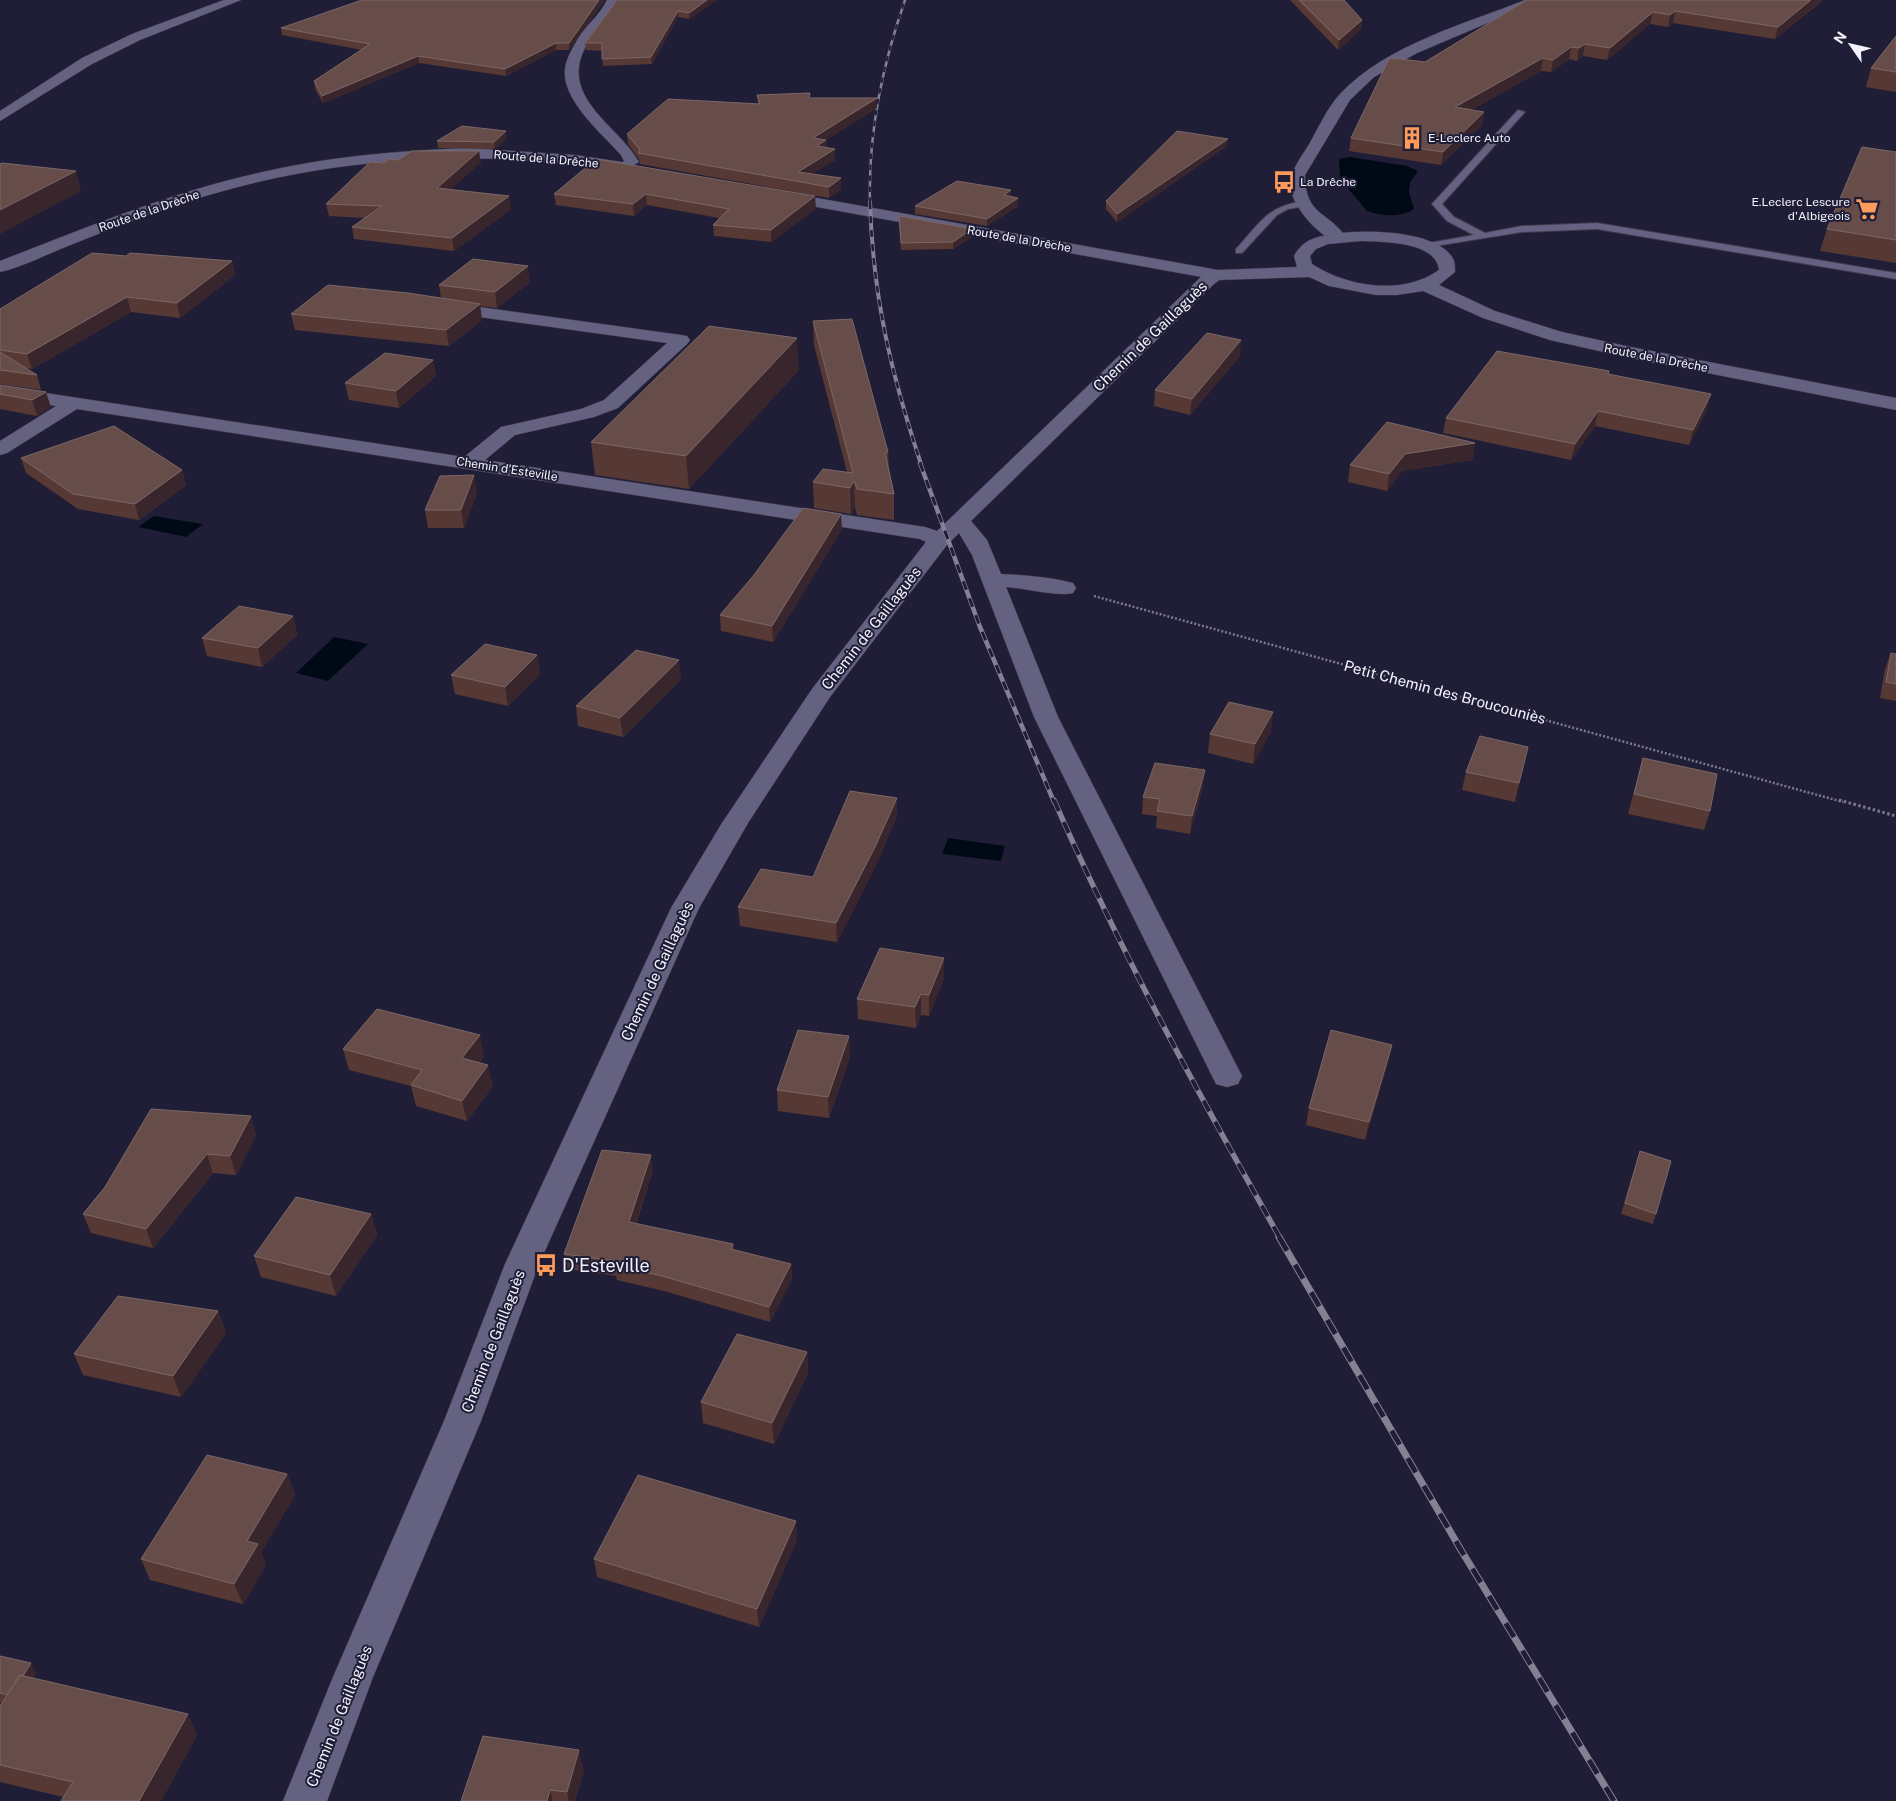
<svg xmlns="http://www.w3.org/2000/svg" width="1896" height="1801" viewBox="0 0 1896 1801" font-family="'Public Sans',sans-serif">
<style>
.water{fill:#000a17}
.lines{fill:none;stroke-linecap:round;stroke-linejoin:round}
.lane-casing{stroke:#3e3b4e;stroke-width:2}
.street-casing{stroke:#3e3b4e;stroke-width:1}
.secondary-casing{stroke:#3e3b4e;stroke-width:1}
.path-far1{stroke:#7c7b8d;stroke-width:2.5;stroke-dasharray:2 2;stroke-linecap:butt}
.path{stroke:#7c7b8d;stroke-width:3;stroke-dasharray:2.5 2.5;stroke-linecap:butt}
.lane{fill:#646280;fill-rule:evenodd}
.street{fill:#646280;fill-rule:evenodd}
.secondary{fill:#646280;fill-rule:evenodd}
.rail-far4-casing{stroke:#838193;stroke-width:2.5}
.rail-far3-casing{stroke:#838193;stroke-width:4}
.rail-far2-casing{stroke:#838193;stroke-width:4.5}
.rail-far1-casing{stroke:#838193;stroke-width:5.5}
.rail-casing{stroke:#838193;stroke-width:7}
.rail-far4{stroke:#201e37;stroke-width:2;stroke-dasharray:5.5;stroke-linecap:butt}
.rail-far3{stroke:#201e37;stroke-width:2.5;stroke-dasharray:7;stroke-linecap:butt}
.rail-far2{stroke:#201e37;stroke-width:3;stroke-dasharray:9;stroke-linecap:butt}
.rail-far1{stroke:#201e37;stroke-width:4;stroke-dasharray:12;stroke-linecap:butt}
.rail{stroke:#201e37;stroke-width:5;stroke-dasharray:16;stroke-linecap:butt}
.wall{fill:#563934}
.shaded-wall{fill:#39262c}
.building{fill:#674d4a;stroke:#7c6766}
.labels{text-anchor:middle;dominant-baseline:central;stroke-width:4;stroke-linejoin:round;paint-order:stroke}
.far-poi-label{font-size:12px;fill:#f2f2fc;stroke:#201e37;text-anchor:start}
.far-street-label{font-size:12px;fill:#f2f2fc;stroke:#201e37}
.street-label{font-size:15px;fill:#f2f2fc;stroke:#201e37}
.near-poi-label{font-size:18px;fill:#f2f2fc;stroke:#201e37;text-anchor:start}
</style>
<rect width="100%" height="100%" fill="#201e37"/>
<g class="water">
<path d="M1350,157L1407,166L1418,171L1410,182L1409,192L1414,209C1401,218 1381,216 1367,211L1340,179L1339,159Z"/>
<path d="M154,516L203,524L186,537L138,527Z"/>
<path d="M334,637L368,644L328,681L296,673Z"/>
<path d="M948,838L1005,846L1001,861L942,854Z"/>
</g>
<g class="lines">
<defs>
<g id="lane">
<path d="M1518,110L1525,112L1442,204L1454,217L1485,233L1522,226L1597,223L1896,273V279L1597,229L1522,232L1423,248V244L1474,235L1447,221L1432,204Z"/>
<path d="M1303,201L1306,202V206L1288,209L1277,215L1242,253H1236V249C1260,223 1266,207 1303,201Z"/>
</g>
<g id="street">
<path d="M607,0H619C611,19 594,32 584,50C561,99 619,126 639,162L624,171L617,167L624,161L621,155C603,135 568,105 565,77C563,63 572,49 579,37C587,24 601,14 607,0Z"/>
<path d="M1525,0H1542L1417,53L1374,77L1350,100L1305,175C1305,216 1328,211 1346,237L1338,242C1320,237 1300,214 1293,197C1285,177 1298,162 1308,146C1318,129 1327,108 1340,94C1386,45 1465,24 1525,0Z"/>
<path d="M1218,270L1224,271L1226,275L1214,284L971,521L987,540L1001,574C1025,575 1049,577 1073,583L1076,588L1073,593C1057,597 1024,588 1006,587L1058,717L1242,1076L1238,1084L1227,1087L1216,1084L1212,1076L1034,717L972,555L959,533L947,545L830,697L748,823L699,908L539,1264L481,1421L373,1677L327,1801H283L333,1677L444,1421L505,1264L671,908L722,823L812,689L926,542L920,539L77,409L7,453L0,455V441L56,406L0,398V386L464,457L501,427L581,409L604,400L667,343L443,312L437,311L434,307L437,303L443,302L681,335L687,336L690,340L687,344L618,408L594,417L515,435L485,460L925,527L937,531L1202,276Z"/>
</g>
<g id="secondary">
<path d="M224,0H241L140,40L92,64L0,121V111L82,58L132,34Z"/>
<path d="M467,148L575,155L628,163L635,167L628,171C476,148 327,155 180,204C141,217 102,232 63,248C43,256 22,267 0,272V261C83,229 166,194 254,174C324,157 395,151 467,148Z"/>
<path d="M778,191L1218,270L1297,267L1294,256C1298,249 1302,244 1310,240C1337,227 1441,226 1454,261C1455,264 1455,269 1455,272L1439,285L1495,311L1562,332L1626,346L1896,398V410L1626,357L1550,340L1483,318L1423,291L1397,295H1376L1329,286L1309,277L1218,280L773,199L770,196ZM1361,241C1383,242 1436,241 1439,270C1403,296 1347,287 1312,264L1310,256L1316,249L1328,244Z"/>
</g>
</defs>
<use href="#lane" class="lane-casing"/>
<use href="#street" class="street-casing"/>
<use href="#secondary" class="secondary-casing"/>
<path class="path-far1" d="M1094,596L1843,802"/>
<path class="path" d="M1839,800L1896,816"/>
<use href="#lane" class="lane"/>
<use href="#street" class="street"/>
<use href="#secondary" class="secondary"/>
<defs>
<path id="rail-far4" d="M870,203C868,133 882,66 905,0"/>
<path id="rail-far3" d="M870,202C873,298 891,373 921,464"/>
<path id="rail-far2" d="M920,463L980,627L1054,802"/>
<path id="rail-far1" d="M1054,800C1120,951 1199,1095 1280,1238"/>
<path id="rail" d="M1279,1237L1461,1550L1614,1801"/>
</defs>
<use href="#rail-far4" class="rail-far4-casing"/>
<use href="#rail-far3" class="rail-far3-casing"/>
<use href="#rail-far2" class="rail-far2-casing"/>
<use href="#rail-far1" class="rail-far1-casing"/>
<use href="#rail" class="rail-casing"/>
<use href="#rail-far4" class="rail-far4"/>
<use href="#rail-far3" class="rail-far3"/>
<use href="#rail-far2" class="rail-far2"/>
<use href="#rail-far1" class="rail-far1"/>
<use href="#rail" class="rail"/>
</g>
<g class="wall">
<path d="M605,0L569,50H556L506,76L419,63L323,103L315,89L314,81L362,50L282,35L281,28Z"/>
<path d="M617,0H717L689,19L678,17L652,64L603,66L602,51L586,50L585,43L612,7Z"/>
<path d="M1290,0H1344L1362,20L1361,29L1338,50Z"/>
<path d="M1527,0L1822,1L1775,39L1673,23L1668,27L1650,24L1607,60L1583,56L1577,61L1569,59L1551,72L1541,71L1471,110L1482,125L1441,165L1349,151L1351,138L1425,62Z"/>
<path d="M1896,36V92L1866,87L1871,68Z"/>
<path d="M757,95L810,98H877V108L826,140L827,148L835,149V160L812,174L841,178V189L829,198L640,164L639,159L628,144L627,134L758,104Z"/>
<path d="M507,138L495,149L438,148L437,141Z"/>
<path d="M1227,146L1117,222L1106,209V201Z"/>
<path d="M1896,152V263L1820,251L1827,229Z"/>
<path d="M596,159L816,208L771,242L714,236L713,225L719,218L647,205L634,216L556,205L554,194Z"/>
<path d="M481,162L450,190L511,209L454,251L354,239L352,227L365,218L329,216L326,204L385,163Z"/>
<path d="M1011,197L1018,198V206L987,226L915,214V206Z"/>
<path d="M899,216L972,229V237L953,249L901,250Z"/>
<path d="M126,256L232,261L235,275L180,318L131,312L32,369L26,368L37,375L41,390L0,384V309Z"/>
<path d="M530,282L497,308L480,306L482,320L449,346L295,330L291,314L441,298L439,285Z"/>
<path d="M813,321L888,452L889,468L894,494V520L857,515L855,507L851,514L814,508L813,482L847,472L814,345Z"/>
<path d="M1240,356L1190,415L1154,406L1155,390Z"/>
<path d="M433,360L436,376L399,408L349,400L345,383Z"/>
<path d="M799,370L689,489L595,475L591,442Z"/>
<path d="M1609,371L1608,374L1707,409L1689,445L1595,426L1571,460L1443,433L1446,418Z"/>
<path d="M0,385L51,407L37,416L0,409Z"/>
<path d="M1475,443L1472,460L1402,471L1387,491L1348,482L1350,465Z"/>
<path d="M21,458L182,470L186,485L139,520L78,509L26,473Z"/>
<path d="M477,493L464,528H428L425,510Z"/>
<path d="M842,529L773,642L721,631L720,615Z"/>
<path d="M293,616L297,635L262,667L207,656L202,638Z"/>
<path d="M1891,653L1896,654V701L1880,698L1885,669Z"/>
<path d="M537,655L540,674L508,706L455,694L451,675Z"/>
<path d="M681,679L623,737L578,726L576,706Z"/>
<path d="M1271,731L1253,764L1208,753L1210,734Z"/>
<path d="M1528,747L1515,802L1462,790L1466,772Z"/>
<path d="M1643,758L1710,811L1704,830L1628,814Z"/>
<path d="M1203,787L1190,834L1156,828L1157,816L1142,814L1143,797Z"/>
<path d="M897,816L876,865L837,942L740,926L738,907L813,877Z"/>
<path d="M944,958V978L929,1016L921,1015L916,1028L858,1019L857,999Z"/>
<path d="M849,1036L850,1057L829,1118L778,1111L777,1090Z"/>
<path d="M343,1049L484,1056L479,1063L493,1086L467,1121L416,1106L411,1086L349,1070Z"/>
<path d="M1388,1063L1365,1140L1306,1125L1309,1108Z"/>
<path d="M256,1135L236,1175L213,1173L153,1248L91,1233L83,1214L105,1187Z"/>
<path d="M1640,1151L1656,1214L1653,1224L1621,1214Z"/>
<path d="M653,1170L636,1224L733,1244L734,1250L791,1264L792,1279L770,1322L664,1291L617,1280L616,1276L567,1269L564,1254Z"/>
<path d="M371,1214L377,1235L336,1296L261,1277L254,1256Z"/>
<path d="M218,1311L226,1333L181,1397L83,1375L74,1354Z"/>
<path d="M807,1352L808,1373L774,1444L703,1423L701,1402Z"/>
<path d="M287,1474L295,1495L261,1552L266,1565L243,1604L150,1580L141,1559Z"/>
<path d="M797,1540L759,1627L597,1577L594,1559Z"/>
<path d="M0,1656L36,1673L33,1678L197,1735L161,1801H61L63,1797L0,1782V1706L2,1703L0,1702Z"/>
<path d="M584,1770L575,1801H461Z"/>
</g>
<g class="shaded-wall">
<path d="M599,0H605L569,50V43Z"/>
<path d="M707,0H717L689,19V13Z"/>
<path d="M1811,0H1822L1775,39L1778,27Z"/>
<path d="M678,11V17L652,64L651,57Z"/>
<path d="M1675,11L1673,23L1668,27L1670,15Z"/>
<path d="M1653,12L1650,24L1607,60L1610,48Z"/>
<path d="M1362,20L1361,29L1338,50L1339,40Z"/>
<path d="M556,43V50L506,76L505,69Z"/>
<path d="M1585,44L1583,56L1577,61L1579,48Z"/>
<path d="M1571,47L1569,59L1551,72L1553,60Z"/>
<path d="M418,56L419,63L323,103L322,96Z"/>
<path d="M1543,58L1541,71L1453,121L1455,107Z"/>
<path d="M877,98V108L826,140L827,150L817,156L813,138Z"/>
<path d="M1484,112L1482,125L1441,165L1443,152Z"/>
<path d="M506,131L507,138L495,149L494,142Z"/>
<path d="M1228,139L1227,146L1117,222V214Z"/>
<path d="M835,149V160L800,182L798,172Z"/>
<path d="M479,151L481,162L439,200L437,188Z"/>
<path d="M76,171L81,191L0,234V210Z"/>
<path d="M841,178V189L829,198V187Z"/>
<path d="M1011,190V198L1004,195Z"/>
<path d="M646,194L647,205L634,216L633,204Z"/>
<path d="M509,196L511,209L454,251L452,238Z"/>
<path d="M815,196L816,208L771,242V230Z"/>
<path d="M1018,198V206L987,226V219Z"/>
<path d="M972,229V237L953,249V242Z"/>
<path d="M232,261L235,275L180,318L177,303Z"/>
<path d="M528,266L530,282L497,308L495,292Z"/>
<path d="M127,297L131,312L32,369L27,354Z"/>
<path d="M480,304L482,320L449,346L446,330Z"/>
<path d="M797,338L799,370L689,489L686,456Z"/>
<path d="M1241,340L1240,356L1190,415L1192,399Z"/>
<path d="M433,360L436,376L399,408L396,391Z"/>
<path d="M46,392L51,407L37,416L32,400Z"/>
<path d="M1711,394L1707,409L1689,445L1693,430Z"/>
<path d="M1598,411L1595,426L1571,460L1575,444Z"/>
<path d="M1475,443L1472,460L1402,471L1387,491L1389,474L1405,454Z"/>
<path d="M182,470L186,485L139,520L135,504Z"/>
<path d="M474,475L477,493L464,528L461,510Z"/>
<path d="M854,481L855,507L851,514L850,488Z"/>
<path d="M841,514L842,529L773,642L772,626Z"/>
<path d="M293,616L297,635L262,667L258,648Z"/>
<path d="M537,655L540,674L508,706L505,687Z"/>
<path d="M679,660L681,679L623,737L620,718Z"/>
<path d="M1273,712L1271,731L1253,764L1255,744Z"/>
<path d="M1528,747L1524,766L1515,802L1519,783Z"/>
<path d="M1205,770L1203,787L1190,834L1192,816Z"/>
<path d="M897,798V816L876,865L837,942L836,923Z"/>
<path d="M944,958V978L929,1016V995Z"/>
<path d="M921,994V1015L916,1028L915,1007Z"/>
<path d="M480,1035L484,1056L467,1079L462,1058Z"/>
<path d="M849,1036L850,1057L829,1118L828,1097Z"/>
<path d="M1392,1045L1388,1063L1365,1140L1369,1122Z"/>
<path d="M488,1065L493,1086L467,1121L462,1101Z"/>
<path d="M251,1116L256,1135L236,1175L230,1156Z"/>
<path d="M207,1154L213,1173L153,1248L146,1229Z"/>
<path d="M651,1155L653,1170L631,1237L629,1222Z"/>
<path d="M371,1214L377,1235L336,1296L330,1275Z"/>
<path d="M791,1264L792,1279L770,1322L769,1307Z"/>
<path d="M218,1311L226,1333L181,1397L173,1376Z"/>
<path d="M807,1352L808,1373L774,1444L772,1423Z"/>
<path d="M287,1474L295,1495L261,1552L266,1565L243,1604L234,1584L247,1541Z"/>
<path d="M796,1521L797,1540L759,1627L757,1609Z"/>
<path d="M31,1663L36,1673L16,1706L11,1696Z"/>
<path d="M188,1714L197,1735L161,1801H139Z"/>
<path d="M579,1750L584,1770L575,1801H569L567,1792Z"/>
<path d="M550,1790L553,1801H547Z"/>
</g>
<g class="building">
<path d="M362,0H599L569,43H556L505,69L418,56L322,96L314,81L370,44L281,28Z"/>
<path d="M617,0H707L689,13L678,11L651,57L602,59V43H585L612,7Z"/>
<path d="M1299,0H1344L1362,20L1339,40Z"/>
<path d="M1527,0H1811L1778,27L1675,11L1670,15L1653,12L1610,48L1585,44L1579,48L1571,47L1553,60L1543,58L1455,107L1484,112L1443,152L1351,138L1389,59L1392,58L1425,62Z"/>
<path d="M1896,36V72L1871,68Z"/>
<path d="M810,93L809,98H877L813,138L826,140L817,146L835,149L798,172L841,178L829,187L638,153L640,150L627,134L668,99L760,104L757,95Z"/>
<path d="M462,126L506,131L494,142L437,141Z"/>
<path d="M1177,131L1228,139L1117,214L1106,201Z"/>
<path d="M1862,147L1896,152V240L1827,229Z"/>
<path d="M412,151H479L437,188L509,196L452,238L352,227L382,206L326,204L370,162L385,163L388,159L398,160Z"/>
<path d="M596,159L815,196L771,230L713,225L729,209L646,194L633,204L554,194Z"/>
<path d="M2,163L76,171L0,210V164Z"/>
<path d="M957,181L1011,190L1004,195L1018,198L987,219L915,206Z"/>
<path d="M899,216L972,229L953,242L901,243Z"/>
<path d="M92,253L126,256L130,253L232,261L177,303L127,297L27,354L0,350V309Z"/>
<path d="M473,259L528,266L495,292L439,285Z"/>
<path d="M328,285L408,293L480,304L446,330L291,314Z"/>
<path d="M852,319L888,452L885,453L894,494L857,489L854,481L850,488L813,482L823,469L853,473L813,321Z"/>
<path d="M709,326L797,338L686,456L591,442Z"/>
<path d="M1207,333L1241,340L1192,399L1155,390Z"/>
<path d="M1497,351L1609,371L1608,374L1711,394L1693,430L1598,411L1575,444L1446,418Z"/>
<path d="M0,352L37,375L0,370Z"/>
<path d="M385,353L433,360L396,391L345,383Z"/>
<path d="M0,385L46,392L32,400L0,394Z"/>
<path d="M1387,422L1475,443L1405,454L1389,474L1350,465Z"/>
<path d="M114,426L182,470L135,504L73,494L21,458Z"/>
<path d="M474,475L461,510H425L440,476Z"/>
<path d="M803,508L841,514L772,626L720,615L754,575Z"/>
<path d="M239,606L293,616L258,648L202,638Z"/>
<path d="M485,644L537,655L505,687L451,675Z"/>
<path d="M636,650L679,660L620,718L576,706Z"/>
<path d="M1891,653L1896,654V684L1886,682Z"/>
<path d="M1229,702L1273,712L1255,744L1210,734Z"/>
<path d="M1480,736L1528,747L1519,783L1466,772Z"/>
<path d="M1643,758L1717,774L1710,811L1634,794Z"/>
<path d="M1155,763L1205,770L1192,816L1157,811L1160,799L1143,797Z"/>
<path d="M850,791L897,798L875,847L836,923L738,907L761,869L813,877Z"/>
<path d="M880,948L944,958L929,995L921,994L915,1007L857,999Z"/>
<path d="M377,1009L480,1035L462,1058L488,1065L462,1101L411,1085L422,1070L343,1049Z"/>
<path d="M798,1030L849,1036L828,1097L777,1090Z"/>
<path d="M1331,1030L1392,1045L1369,1122L1309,1108Z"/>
<path d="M151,1109L251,1116L230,1156L207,1154L146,1229L83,1214L105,1187Z"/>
<path d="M602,1150L651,1155L629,1222L733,1244L731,1249L791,1264L769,1307L662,1276L615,1265L616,1261L564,1254Z"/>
<path d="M1640,1151L1671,1161L1656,1214L1625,1203Z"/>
<path d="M296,1197L371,1214L330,1275L254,1256Z"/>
<path d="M118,1296L218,1311L173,1376L74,1354Z"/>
<path d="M737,1334L807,1352L772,1423L701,1402Z"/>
<path d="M207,1455L287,1474L247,1541L258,1544L234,1584L141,1559Z"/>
<path d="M638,1475L796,1521L757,1609L594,1559Z"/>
<path d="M0,1656L31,1663L23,1676L20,1675L7,1695L0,1693Z"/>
<path d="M20,1675L188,1714L139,1801H61L73,1782L0,1765V1706Z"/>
<path d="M483,1736L579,1750L567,1792L550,1790L547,1801H461Z"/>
</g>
<defs>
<symbol id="building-bare" viewBox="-9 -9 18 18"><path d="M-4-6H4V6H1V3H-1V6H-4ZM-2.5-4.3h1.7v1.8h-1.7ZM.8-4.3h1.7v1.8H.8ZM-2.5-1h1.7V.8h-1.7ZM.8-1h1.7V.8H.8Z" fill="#ff9b5a" stroke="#201e37" stroke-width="2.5" paint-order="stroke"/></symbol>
<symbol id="bus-bare" viewBox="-9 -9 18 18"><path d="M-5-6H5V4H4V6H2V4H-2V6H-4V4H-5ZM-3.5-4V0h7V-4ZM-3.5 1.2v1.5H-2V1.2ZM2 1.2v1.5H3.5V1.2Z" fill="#ff9b5a" stroke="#201e37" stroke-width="2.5" paint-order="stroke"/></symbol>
<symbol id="supermarket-bare" viewBox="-9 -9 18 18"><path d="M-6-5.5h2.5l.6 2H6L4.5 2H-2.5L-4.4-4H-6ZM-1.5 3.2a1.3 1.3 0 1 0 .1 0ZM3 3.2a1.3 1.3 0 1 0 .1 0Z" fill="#ff9b5a" stroke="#201e37" stroke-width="2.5" paint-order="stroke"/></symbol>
</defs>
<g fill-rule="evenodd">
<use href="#building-bare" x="1396" y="122" width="32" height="32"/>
<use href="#bus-bare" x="1268" y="166" width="32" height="32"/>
<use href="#supermarket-bare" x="1851" y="193" width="32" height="32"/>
<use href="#bus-bare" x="530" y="1249" width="32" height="32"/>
</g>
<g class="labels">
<g class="far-poi-label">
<text x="1428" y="138">E-Leclerc Auto</text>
<text x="1300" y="182">La Drêche</text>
<text x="1850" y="202" text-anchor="end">E.Leclerc Lescure<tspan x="1850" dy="14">d'Albigeois</tspan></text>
</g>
<g class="far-street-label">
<text transform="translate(546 159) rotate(5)">Route de la Drêche</text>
<text transform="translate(149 211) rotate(-19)">Route de la Drêche</text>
<text transform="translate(1019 239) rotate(10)">Route de la Drêche</text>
<text transform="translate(1656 358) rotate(11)">Route de la Drêche</text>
<text transform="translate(507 469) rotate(9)">Chemin d'Esteville</text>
</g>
<g class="street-label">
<text transform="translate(1150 336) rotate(-44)">Chemin de Gaillaguès</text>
<text transform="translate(871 628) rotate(-52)">Chemin de Gaillaguès</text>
<text transform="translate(1445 692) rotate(15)">Petit Chemin des Broucouniès</text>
<text transform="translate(657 971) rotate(-65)">Chemin de Gaillaguès</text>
<text transform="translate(493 1341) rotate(-69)">Chemin de Gaillaguès</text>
<text transform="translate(339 1716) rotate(-68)">Chemin de Gaillaguès</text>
</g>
<g class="near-poi-label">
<text x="562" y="1265">D'Esteville</text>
</g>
</g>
<g transform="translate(1851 45) rotate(304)" stroke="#201e37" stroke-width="4" paint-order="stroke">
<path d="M0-4L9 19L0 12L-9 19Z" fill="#f2f2fc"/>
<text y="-8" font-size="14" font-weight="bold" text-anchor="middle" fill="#f2f2fc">N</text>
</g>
</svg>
